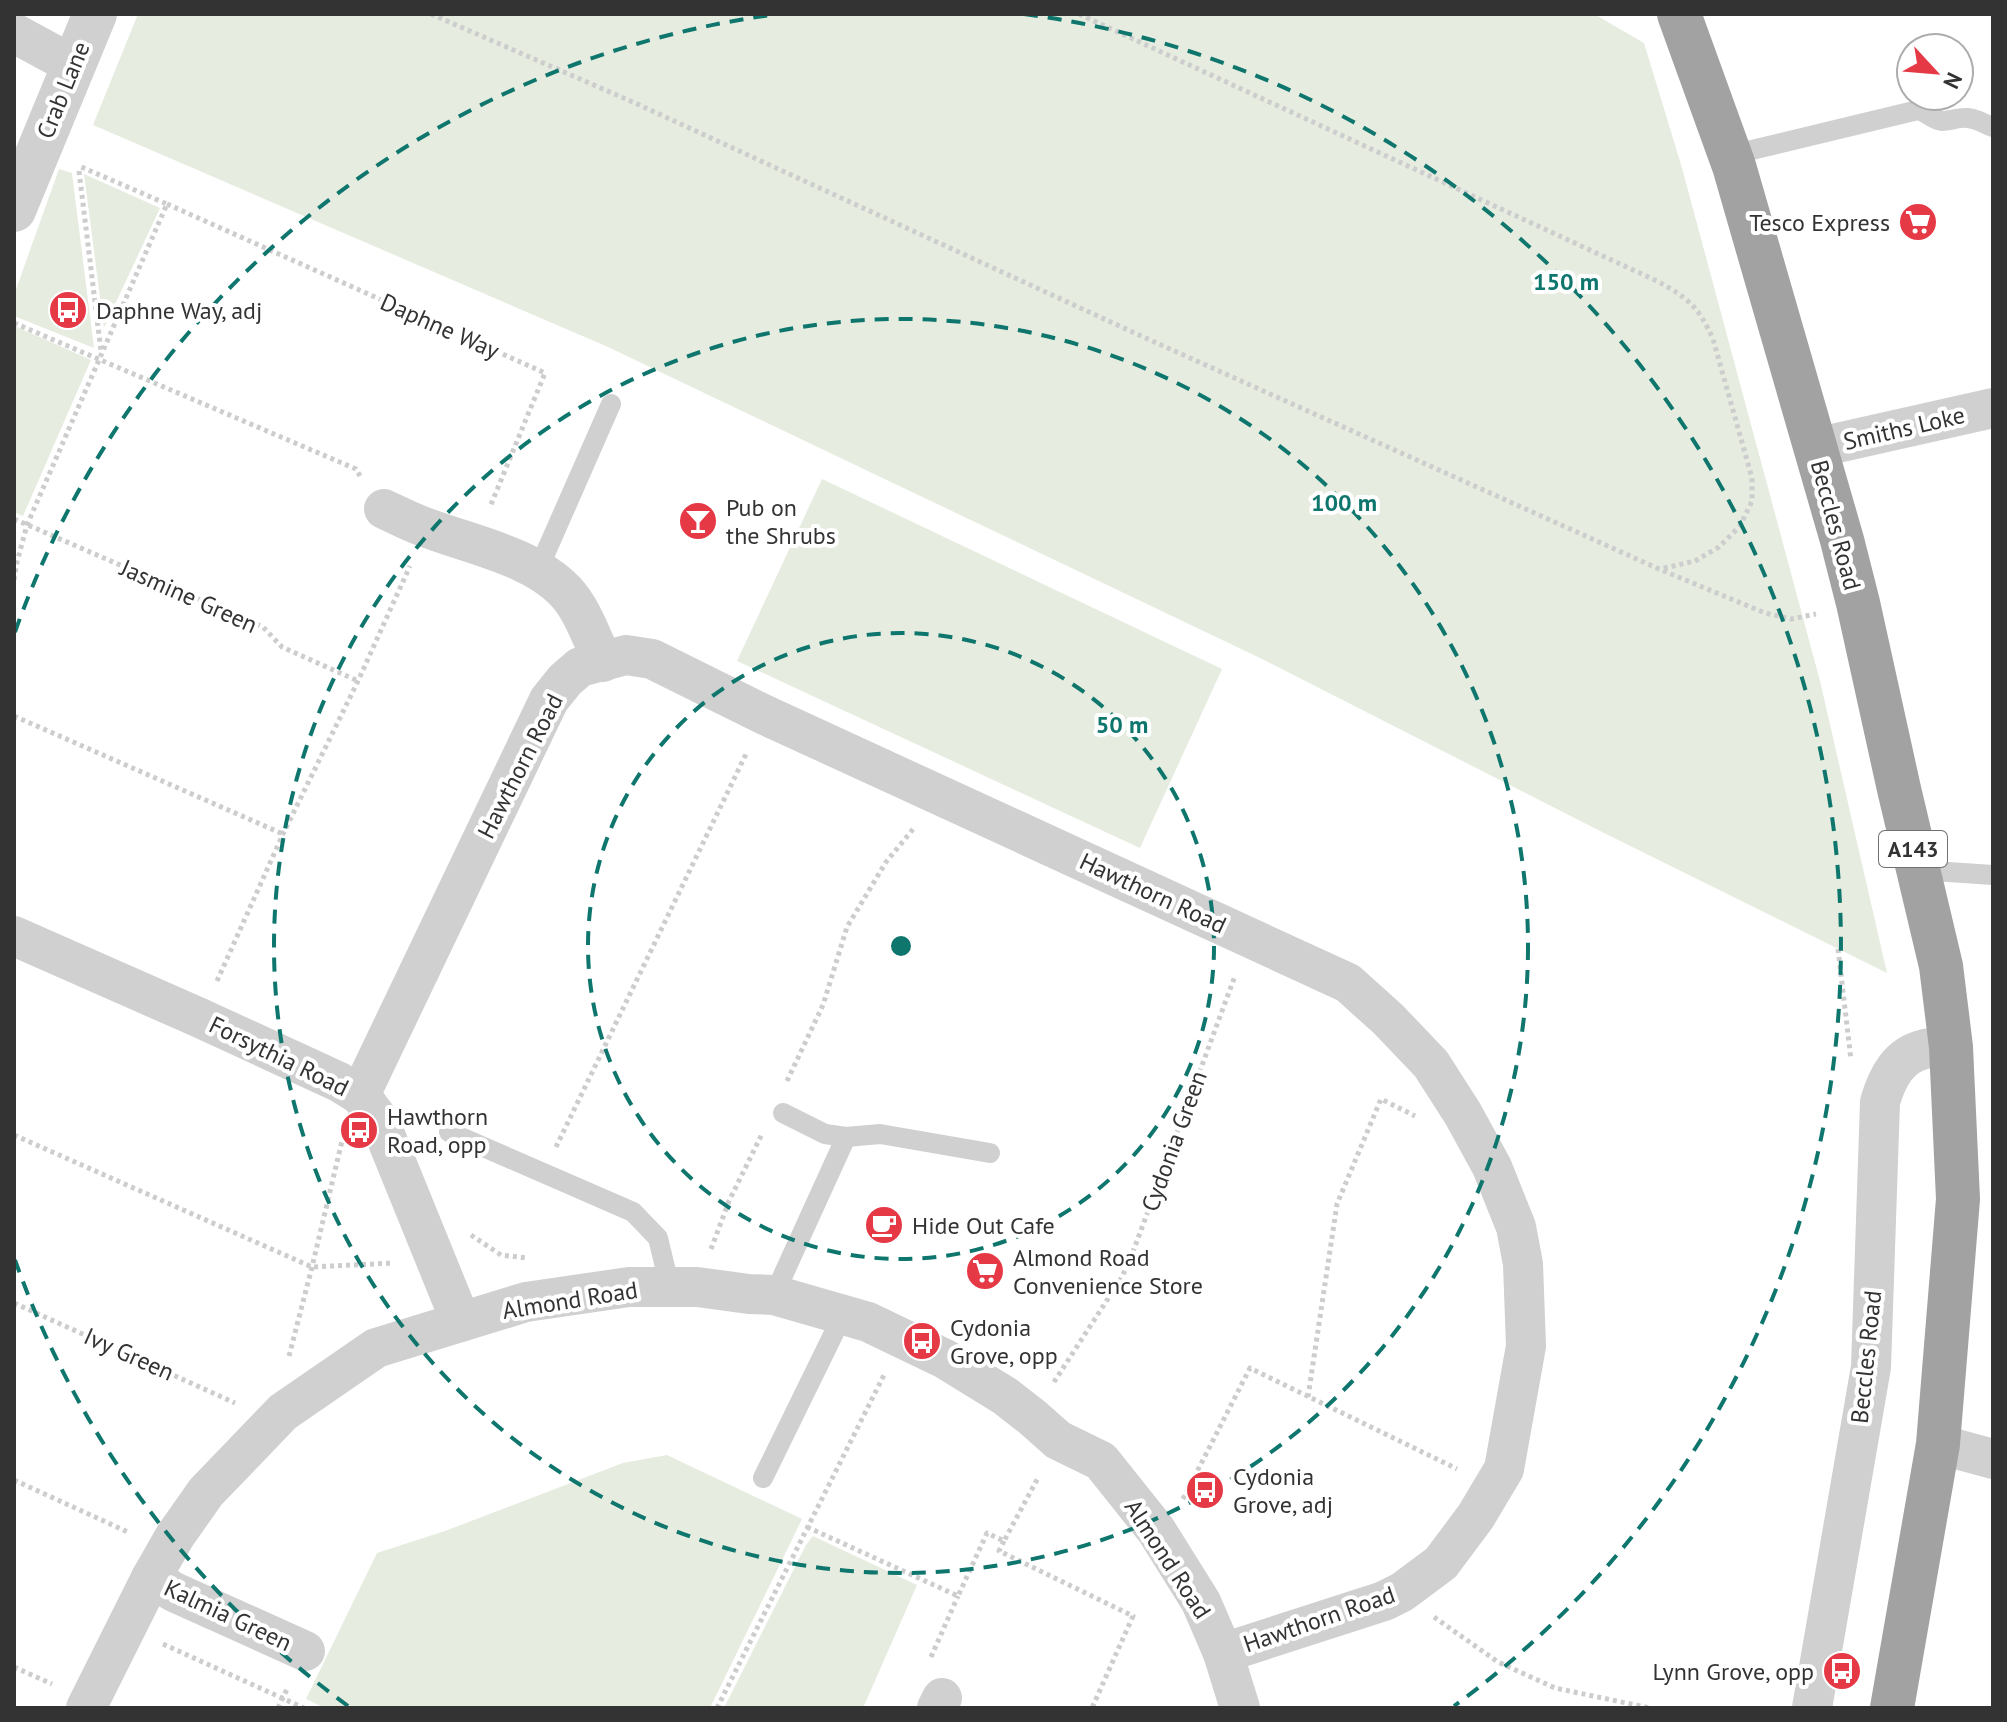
<svg xmlns="http://www.w3.org/2000/svg" width="2007" height="1722" viewBox="0 0 2007 1722" font-family="'PT Sans',sans-serif">
<style>
.green{fill:#e6ecdf}
.lines{fill:none;stroke-linecap:round;stroke-linejoin:round}
.path{stroke:#cdcdcd;stroke-width:5;stroke-dasharray:4 4;stroke-linecap:butt}
.service{stroke:#d0d0d0;stroke-width:20}
.minor{stroke:#d0d0d0;stroke-width:40}
.tertiary{stroke:#d0d0d0;stroke-width:44}
.trunk{stroke:#a2a2a2;stroke-width:44}
.ring{fill:none;stroke:#0f766e;stroke-width:4;stroke-dasharray:14 10}
.labels{text-anchor:middle;dominant-baseline:central;stroke-width:8;stroke-linejoin:round;paint-order:stroke}
.shield{fill:#fff;stroke:#707070;stroke-width:2}
.shield-label{font-size:22px;font-weight:bold;fill:#333}
.street-label{font-size:24px;fill:#333;stroke:#fff}
.poi-label{font-size:24px;fill:#333;stroke:#fff;text-anchor:start}
.centre{fill:#0f766e;stroke:#fff;stroke-width:4}
.ring-label{font-size:24px;text-anchor:middle;font-weight:bold;fill:#0f766e;stroke:#fff;stroke-width:8;stroke-linejoin:round;paint-order:stroke}
</style>
<rect width="100%" height="100%" fill="#fff"/>
<g class="green">
<path d="M138,14H1594L1644,43L1682,168L1820,681L1887,973L1602,832L1260,658L608,347L93,125Z"/>
<path d="M59,169L72,173L94,348L14,316V295Z"/>
<path d="M84,174L160,208L104,328Z"/>
<path d="M14,327H17L91,360L23,516L14,512Z"/>
<path d="M822,479L1222,669L1140,848L737,661Z"/>
<path d="M667,1455L802,1519L710,1708H325L306,1699L377,1553L445,1531L623,1463Z"/>
<path d="M813,1536L917,1585L863,1708H724L806,1545Z"/>
</g>
<g class="lines">
<g class="path">
<path d="M431,14L635,103L1139,335L1659,569L1765,613L1791,619L1816,614"/>
<path d="M1079,14L1657,281C1688,298 1698,306 1713,339L1752,478V501L1740,526L1719,547L1695,561L1660,569"/>
<path d="M79,171L101,351"/>
<path d="M167,204L545,373L490,507"/>
<path d="M14,323L356,469L360,476"/>
<path d="M14,519L263,627L282,647L358,681"/>
<path d="M14,580L17,562L27,525L167,204L79,166"/>
<path d="M14,716L283,834"/>
<path d="M1838,949L1851,1060"/>
<path d="M217,981L283,834L358,681L410,566"/>
<path d="M787,1081L823,1005L847,927L886,862L914,828"/>
<path d="M14,1135L312,1267L393,1263"/>
<path d="M556,1147L747,752"/>
<path d="M471,1235L501,1255L527,1258"/>
<path d="M711,1249L729,1201L762,1134"/>
<path d="M14,1303L235,1403"/>
<path d="M289,1356L312,1267L342,1141"/>
<path d="M1054,1382L1122,1277L1134,1249L1235,976"/>
<path d="M1308,1397L1337,1204L1381,1099L1415,1116"/>
<path d="M14,1480L130,1533"/>
<path d="M1183,1499L1250,1368L1457,1469"/>
<path d="M807,1527L958,1596L987,1533L1004,1541L1039,1476"/>
<path d="M1004,1541L999,1551L1133,1616L1092,1708"/>
<path d="M1434,1617L1498,1662L1555,1688L1650,1708"/>
<path d="M163,1644L304,1708"/>
<path d="M931,1657L958,1596"/>
<path d="M14,1667L52,1684"/>
<path d="M278,1708L288,1687"/>
<path d="M717,1708L885,1373"/>
</g>
<g class="service">
<path d="M1731,155L1918,110C1927,112 1932,120 1942,121C1950,121 1959,117 1968,118C1978,119 1984,124 1993,127"/>
<path d="M538,570L611,404"/>
<path d="M1918,870L1993,875"/>
<path d="M783,1113L825,1134L846,1137L880,1134L990,1153"/>
<path d="M449,1132L633,1212L658,1238L670,1288"/>
<path d="M774,1295L846,1137"/>
<path d="M763,1478L834,1333L839,1314"/>
</g>
<g class="minor">
<path d="M14,33L73,65"/>
<path d="M1815,448L1993,408"/>
<path d="M384,509C399,516 414,524 430,529C473,545 533,557 565,591C583,610 592,639 603,662"/>
<path d="M14,936L200,1018L339,1082L360,1095L379,1120L461,1322"/>
<path d="M360,1095L549,700L565,680L580,667L626,655L652,659L765,715L1348,983L1388,1019L1431,1064L1463,1114L1492,1167L1516,1227L1523,1264L1526,1346L1504,1469L1476,1516L1441,1563L1402,1592L1384,1601L1223,1653"/>
<path d="M1938,1444L1993,1459"/>
<path d="M151,1578L174,1592L305,1651"/>
<path d="M86,1708L151,1578L175,1536L206,1492L283,1412L376,1348L526,1302L629,1287H697L749,1294L774,1295L868,1322L945,1359L1005,1396L1032,1417L1058,1440L1101,1461L1156,1530L1201,1602L1223,1653L1240,1708"/>
<path d="M937,1708L942,1698"/>
<path d="M1812,1708L1871,1367L1880,1102C1887,1078 1898,1055 1925,1049C1933,1047 1943,1048 1951,1047"/>
</g>
<path class="tertiary" d="M14,210L95,14"/>
<path class="trunk" d="M1679,14L1734,166L1842,540L1858,603L1899,789L1941,966L1951,1047L1958,1199L1938,1444L1892,1708"/>
</g>
<g class="ring">
<circle cx="901" cy="946" r="313"/>
<circle cx="901" cy="946" r="627"/>
<path d="M348 1706A940 940 0 0 1 15 1260M15 632A940 940 0 0 1 778 14M1024 14A940 940 0 0 1 1454 1706"/>
</g>
<defs>
<symbol id="supermarket-disc" viewBox="-11 -11 22 22"><circle r="9.5" fill="#e63946" stroke="#fff"/><path d="M-6-5.5h2.5l.6 2H6L4.5 2H-2.5L-4.4-4H-6ZM-1.5 3.2a1.3 1.3 0 1 0 .1 0ZM3 3.2a1.3 1.3 0 1 0 .1 0Z" fill="#fff"/></symbol>
<symbol id="bus-disc" viewBox="-11 -11 22 22"><circle r="9.5" fill="#e63946" stroke="#fff"/><path d="M-5-6H5V4H4V6H2V4H-2V6H-4V4H-5ZM-3.5-4V0h7V-4ZM-3.5 1.2v1.5H-2V1.2ZM2 1.2v1.5H3.5V1.2Z" fill="#fff"/></symbol>
<symbol id="bar-disc" viewBox="-11 -11 22 22"><circle r="9.5" fill="#e63946" stroke="#fff"/><path d="M-6-5H6L.8 .8V4.5H3.5V6h-7V4.5H-.8V.8Z" fill="#fff"/></symbol>
<symbol id="cafe-disc" viewBox="-11 -11 22 22"><circle r="9.5" fill="#e63946" stroke="#fff"/><path d="M-5.5-4.5H6V0H3Q3 3.5 0 3.5H-2.5Q-5.5 3.5-5.5 0ZM3-3.2v2h1.7v-2ZM-6 4.5H4V6H-6Z" fill="#fff"/></symbol>
</defs>
<g fill-rule="evenodd">
<use href="#supermarket-disc" x="1896" y="200" width="44" height="44"/>
<use href="#bus-disc" x="46" y="288" width="44" height="44"/>
<use href="#bar-disc" x="676" y="499" width="44" height="44"/>
<use href="#bus-disc" x="337" y="1108" width="44" height="44"/>
<use href="#cafe-disc" x="862" y="1203" width="44" height="44"/>
<use href="#supermarket-disc" x="963" y="1249" width="44" height="44"/>
<use href="#bus-disc" x="900" y="1319" width="44" height="44"/>
<use href="#bus-disc" x="1183" y="1468" width="44" height="44"/>
<use href="#bus-disc" x="1820" y="1649" width="44" height="44"/>
</g>
<g class="labels">
<rect class="shield" x="1879" y="831" width="68" height="36" rx="6"/>
<g class="shield-label">
<text x="1913" y="849">A143</text>
</g>
<g class="street-label">
<text transform="translate(63 90) rotate(-68)">Crab Lane</text>
<text transform="translate(440 326) rotate(24)">Daphne Way</text>
<text transform="translate(1904 428) rotate(-13)">Smiths Loke</text>
<text transform="translate(1836 525) rotate(75)">Beccles Road</text>
<text transform="translate(189 596) rotate(24)">Jasmine Green</text>
<text transform="translate(520 766) rotate(-63)">Hawthorn Road</text>
<text transform="translate(1153 893) rotate(25)">Hawthorn Road</text>
<text transform="translate(279 1056) rotate(26)">Forsythia Road</text>
<text transform="translate(1174 1141) rotate(-70)">Cydonia Green</text>
<text transform="translate(570 1300) rotate(-9)">Almond Road</text>
<text transform="translate(129 1354) rotate(24)">Ivy Green</text>
<text transform="translate(1866 1357) rotate(-84)">Beccles Road</text>
<text transform="translate(1168 1559) rotate(57)">Almond Road</text>
<text transform="translate(228 1615) rotate(25)">Kalmia Green</text>
<text transform="translate(1319 1619) rotate(-19)">Hawthorn Road</text>
</g>
<g class="poi-label">
<text x="1890" y="222" text-anchor="end">Tesco Express</text>
<text x="96" y="310">Daphne Way, adj</text>
<text x="726" y="507">Pub on<tspan x="726" dy="28">the Shrubs</tspan></text>
<text x="387" y="1116">Hawthorn<tspan x="387" dy="28">Road, opp</tspan></text>
<text x="912" y="1225">Hide Out Cafe</text>
<text x="1013" y="1257">Almond Road<tspan x="1013" dy="28">Convenience Store</tspan></text>
<text x="950" y="1327">Cydonia<tspan x="950" dy="28">Grove, opp</tspan></text>
<text x="1233" y="1476">Cydonia<tspan x="1233" dy="28">Grove, adj</tspan></text>
<text x="1814" y="1671" text-anchor="end">Lynn Grove, opp</text>
</g>
</g>
<circle cx="901" cy="946" r="12" class="centre"/>
<g class="ring-label">
<text x="1566" y="290">150 m</text>
<text x="1344" y="511">100 m</text>
<text x="1122" y="733">50 m</text>
</g>
<rect width="2007" height="1722" fill="none" stroke="#333333" stroke-width="32"/>
<g transform="translate(1935 72) rotate(116)"><circle r="38" fill="#ffffff" stroke="#adadad" stroke-width="2"/>
<path d="M0-6L14 30L0 20L-14 30Z" fill="#e63946"/>
<text y="-12" font-size="22" font-weight="bold" text-anchor="middle" fill="#333333">N</text>
</g>
</svg>
